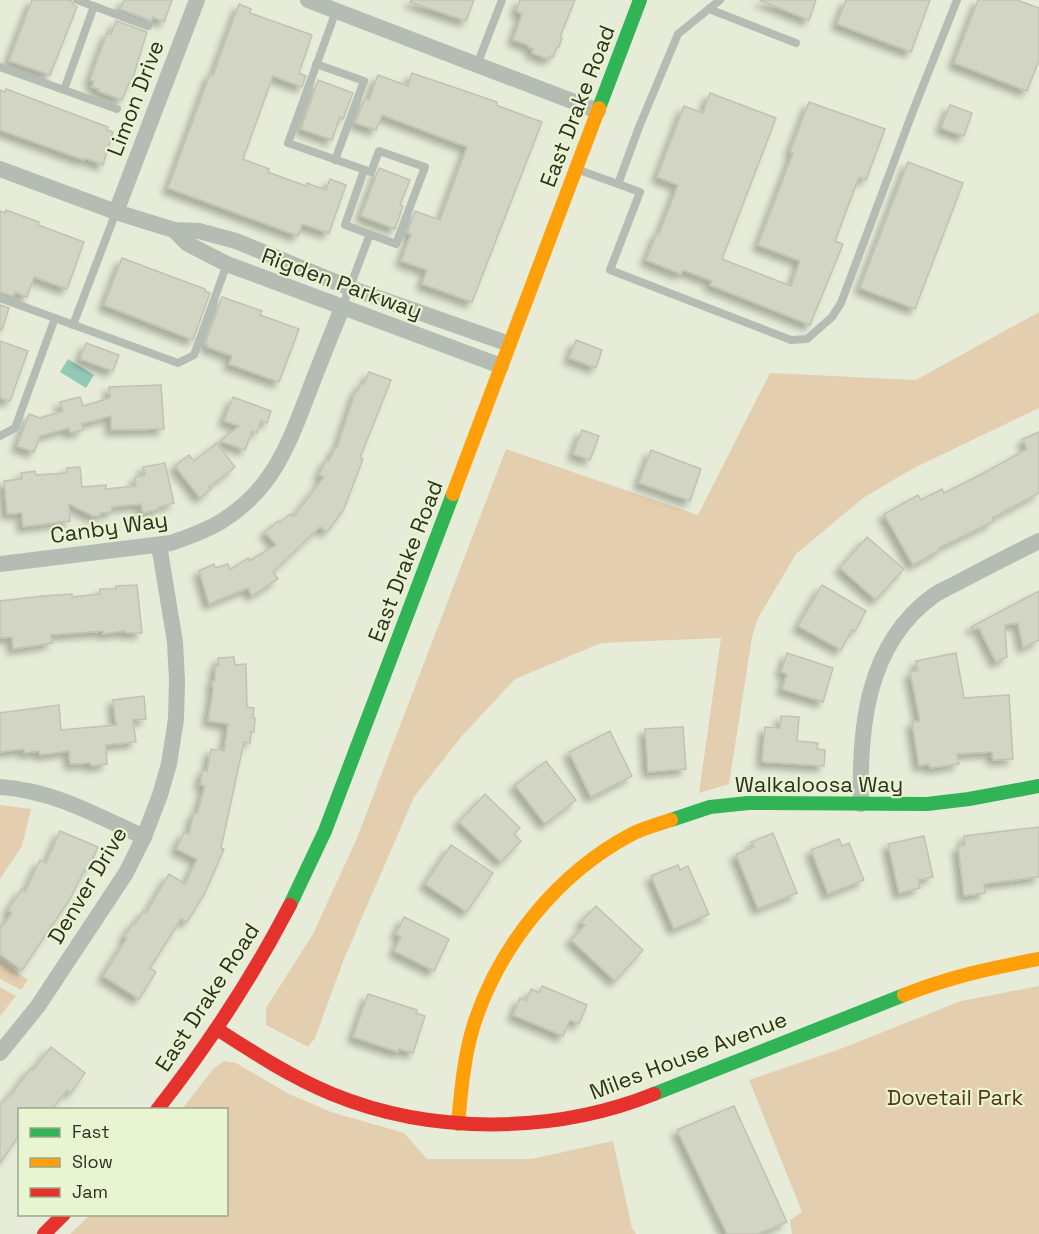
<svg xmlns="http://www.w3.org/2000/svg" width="1039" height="1234" viewBox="0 0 1039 1234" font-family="'Space Grotesk',sans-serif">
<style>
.green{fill:#e3ceaf}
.water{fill:#93c9b8}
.building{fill:#d2d4c4;stroke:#c2c2b2;stroke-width:1.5;filter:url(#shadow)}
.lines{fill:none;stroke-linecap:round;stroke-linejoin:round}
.lane{stroke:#b4bcb3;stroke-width:8}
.street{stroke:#b4bcb3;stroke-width:16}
.fast{stroke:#30b455;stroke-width:14}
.slow{stroke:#ff9f0a;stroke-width:14}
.jam{stroke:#e5322d;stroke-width:14}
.labels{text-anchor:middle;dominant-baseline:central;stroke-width:4.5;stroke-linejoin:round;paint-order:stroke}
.street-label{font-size:22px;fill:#2c3022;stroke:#e9f4d0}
.park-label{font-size:22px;fill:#553515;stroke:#e9f4d0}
</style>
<defs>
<filter id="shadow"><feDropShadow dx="-5.5" dy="5.5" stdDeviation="3" flood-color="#0004"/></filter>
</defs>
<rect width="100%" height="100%" fill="#e6ecd8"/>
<g class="green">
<path d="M1039,312V408L914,468L863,498L796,554L758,618L752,637L729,784L699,793L721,638L601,643L515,679L461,737L414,797L344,959L315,1038L308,1047L266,1025V1008L313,934L357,838L506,449L698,515L770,373L916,380Z"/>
<path d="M0,805L31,809L22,846L0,879Z"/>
<path d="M0,960L28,980L21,990L0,979Z"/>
<path d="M1039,986V1234H792L790,1220L802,1212L749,1080L843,1048L961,1001Z"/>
<path d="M0,987L16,996L0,1016Z"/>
<path d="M224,1061L236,1063L289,1094L331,1112L404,1133L427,1159H532L613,1141L632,1228L636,1234H70L90,1215L226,1214V1110L182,1109L214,1068Z"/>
</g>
<path class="water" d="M68,359L94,375L86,388L60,372Z"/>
<g class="building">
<path d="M32,0H71L73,4L77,7L50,75L9,61Z"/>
<path d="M124,0H172L164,22L153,17L151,21L120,9Z"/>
<path d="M411,0H474L466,21L410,2Z"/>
<path d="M520,0H575L560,37L562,38L559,47H557L553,57L550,56L548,59L532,53L533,49L528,47V45L513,40L522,14L516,11Z"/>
<path d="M759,0H816L809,20Z"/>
<path d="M846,0H930L911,52L837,24Z"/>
<path d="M978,0H1017L1039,8V60L1027,91L954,63Z"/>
<path d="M239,4L251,9L250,13L312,35L299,73L306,76L302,87L273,76L243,159L269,169L268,172L306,186L307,183L326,190L330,179L346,185L329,233L302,224L298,236L168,188L210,74L213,75Z"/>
<path d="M116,21L147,32L131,84L129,83L122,100L98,91L99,89L92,87L94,81L90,80L107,33L111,34Z"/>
<path d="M412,73L497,102L496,105L542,122L472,302L422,284L427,270L401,261L411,234L407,233L415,211L440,220L467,147L382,115L376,130L355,123L365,98L369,100L378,75L408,86Z"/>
<path d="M318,80L353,93L343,119L340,117L332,140L301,129Z"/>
<path d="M6,89L108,127L107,130L113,132L103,165L85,158L84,160L0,130V90L5,92Z"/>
<path d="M710,93L776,118L722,259L791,286L800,261L758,245L793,153L790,152L809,102L885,129L866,180L859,177L835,241L843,244L810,325L710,285L712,281L683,270L681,274L646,260L657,233L659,234L678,185L657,177L684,106L703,113Z"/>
<path d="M950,105L972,113L964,136L941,128Z"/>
<path d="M908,162L963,183L915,309L860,288Z"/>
<path d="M379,168L410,180L400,205L403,206L395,229L361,216Z"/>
<path d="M6,210L39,222L38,225L84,242L67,289L34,277L27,297L15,292L14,296L0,292V211L5,213Z"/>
<path d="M122,258L205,289V291L210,293L193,340L104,305Z"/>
<path d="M222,297L262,311L260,315L299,329L279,382L229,364L232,356L207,347L208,345L205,344Z"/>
<path d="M0,305L9,308L2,330H0Z"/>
<path d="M576,340L602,350L596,368L569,358Z"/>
<path d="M0,341L28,351L10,401L0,398Z"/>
<path d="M86,343L119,355L113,371L80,359Z"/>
<path d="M369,372L391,380L360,458L363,459L344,509L327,532L320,527L273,572L278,579L252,596L248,588L209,604L199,571L214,564L215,568L228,564L230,570L248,558L249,561L276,545L265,532L278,521L280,523L290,514L293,517L324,477L319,475L326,460L329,461L335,447L337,448L356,390L358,391L361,383L364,384Z"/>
<path d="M161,385L164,429L111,430V416L82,424L83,430L70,433L69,428L40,436L34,452L17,446L29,414L40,418L63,411L60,402L80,397L83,406L110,398L109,387Z"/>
<path d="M233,397L271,411L267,423L261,421L257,433L252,431L245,450L220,441L239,426L224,421Z"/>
<path d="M582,430L599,436L590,460L573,454Z"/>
<path d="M1039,432V493L992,518L994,521L939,548L940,550L913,565L884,514L918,495L921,500L942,489L944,493L980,475L1027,449L1023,439Z"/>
<path d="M217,443L235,467L209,487L211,489L200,498L175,466L189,455L194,461Z"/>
<path d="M651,450L701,469L690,501L639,483Z"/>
<path d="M165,463L174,503L159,507V509L143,513L141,504L112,507V512L101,513L99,516H93L69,504L70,521L23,527L22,513L7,514L4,481L22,479L21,473L35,471L36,475L67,473V468L80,467L82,487L106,485V489L136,486L135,477L145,475L143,467Z"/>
<path d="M867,537L904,569L876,600L840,568Z"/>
<path d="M137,585L142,633H126L125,631L103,634V631L51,635L52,643L13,649L12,637L0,638V601L43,596L72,594V597L100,594V589H116V586Z"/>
<path d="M822,585L866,611L855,631L852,630L841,650L798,626Z"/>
<path d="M1039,591V640L1023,648L1018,623L1005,625L1007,657L996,662L979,628L971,629V627Z"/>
<path d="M787,653L833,668L823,702L782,689L787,674L781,672Z"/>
<path d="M956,653L964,698L1009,695L1013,759L993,760L992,752L957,754L959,764L930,768L929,764L919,766L912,722L920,721L910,672L918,670L916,661Z"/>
<path d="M234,657L235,665L246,664L247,707L254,708L253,718H255L254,732H251L250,743L244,742L221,848L224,849L205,893L187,922L181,919L150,968L156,972L139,999L103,976L127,938L124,937L133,923L135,924L143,911L146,913L169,874L185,884L197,859L176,849L184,832L189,834L194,812L197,814L205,786L200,785L203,770L207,771L211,749L224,751L228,724L208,721L213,691L212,681H215V666H219L218,658Z"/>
<path d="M144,696L146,719L133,720L136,742L106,745L107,764L91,766L90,763L70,764L69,751L40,755L39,751L24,753V749L0,752V713L59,705L61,730L116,725L113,700Z"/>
<path d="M781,716L799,717L797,741L818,743L817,749L825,750L824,766L762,762L765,727L780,728Z"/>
<path d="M683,727L686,769L648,772L645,729Z"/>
<path d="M610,731L632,776L591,797L569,752Z"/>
<path d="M546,761L576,800L545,824L515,785Z"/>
<path d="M485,794L520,828L514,834L521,841L501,862L459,822Z"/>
<path d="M1039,827V877L984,884L985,893L964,896L958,846L965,845L964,836Z"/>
<path d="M60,831L98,847L88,870L85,869L70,899L22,970L0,954V929L12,913L8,910L22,889L25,892L40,860L46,863Z"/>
<path d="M773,833L797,893L758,909L736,854L754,847L751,842Z"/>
<path d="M924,836L933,877L918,880L920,888L899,893L888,844Z"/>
<path d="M839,839L842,846L849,843L864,880L828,894L811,850Z"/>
<path d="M451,845L493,873L467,912L425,884Z"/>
<path d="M678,865L680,870L688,866L709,914L674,929L651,876Z"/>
<path d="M596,906L643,950L615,981L571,940L585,925L581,922Z"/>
<path d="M404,917L449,939L434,971L394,951L401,937L396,934Z"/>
<path d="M542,986L587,1005L579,1024L570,1020L563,1036L513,1015L520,998L526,1001L531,989L539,993Z"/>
<path d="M368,994L417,1010L416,1013L425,1016L413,1053L399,1049L398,1052L353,1037Z"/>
<path d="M51,1047L85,1073L71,1093L67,1090L51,1110H20V1134L0,1163V1105L13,1092L31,1068L33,1070Z"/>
<path d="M734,1106L787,1222L758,1234H727L677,1130Z"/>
</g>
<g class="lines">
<g class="lane">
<path d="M77,0L148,26"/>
<path d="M709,9L796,43"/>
<path d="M336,11L288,143L371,172L379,151L425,167L396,244L345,225L364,170"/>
<path d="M316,64L364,81L335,160"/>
<path d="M477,65L502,0"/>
<path d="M0,67L117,109"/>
<path d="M64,90L94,6"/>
<path d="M579,170L618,184L639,127L678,34L720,0"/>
<path d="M618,184L640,192L610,270L791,340L807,339L832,317L841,303L913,111L957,0"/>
<path d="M0,298L178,363L194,355L227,264"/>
<path d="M342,308L370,234"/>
<path d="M73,325L116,212"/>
<path d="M0,436L15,428L55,318"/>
</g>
<g class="street">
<path d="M308,0L598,111"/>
<path d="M0,169L116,212L174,230L199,231L236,241L350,288L509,344"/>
<path d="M116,212L197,0"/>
<path d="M174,230L188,244L227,264L501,366"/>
<path d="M0,564L171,543C188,537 206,531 222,521C272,490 288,446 308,394C319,365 331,336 342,308"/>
<path d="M0,787C55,791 95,815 144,837"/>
<path d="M861,804C859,728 866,645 933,596C941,590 952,586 961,581C987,567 1013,554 1039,541"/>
<path d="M0,1053L38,1006L126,873L144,837L160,795L169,764L176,719L177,681L175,642L159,545"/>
</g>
<g class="fast">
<path d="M599,108L640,0"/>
<path d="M671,820L710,807L748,803L927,804L969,799L1039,786"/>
<path d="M290,905L325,831L453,494"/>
<path d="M654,1094L904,995"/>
</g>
<g class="slow">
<path d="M453,494L599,108"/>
<path d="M904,995C949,977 991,968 1039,959"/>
<path d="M458,1124C461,1091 464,1056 474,1024C500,945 558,873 632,834C644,828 658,824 671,820"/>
</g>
<g class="jam">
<path d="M217,1029C254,1053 291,1077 332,1094C432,1135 554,1134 654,1094"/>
<path d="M157,1110C208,1045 252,978 290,905"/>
<path d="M44,1234L64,1214"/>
</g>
</g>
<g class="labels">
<g class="street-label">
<text transform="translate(135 98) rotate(-69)">Limon Drive</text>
<text transform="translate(577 106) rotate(-69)">East Drake Road</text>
<text transform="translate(342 283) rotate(20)">Rigden Parkway</text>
<text transform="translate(109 527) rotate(-8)">Canby Way</text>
<text transform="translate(405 561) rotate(-69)">East Drake Road</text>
<text x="819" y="784">Walkaloosa Way</text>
<text transform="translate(87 885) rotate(-59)">Denver Drive</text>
<text transform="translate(207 997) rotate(-57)">East Drake Road</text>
<text transform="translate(688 1055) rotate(-21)">Miles House Avenue</text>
</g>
<g class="park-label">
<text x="955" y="1097">Dovetail Park</text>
</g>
</g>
<rect x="18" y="1108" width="210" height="108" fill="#e9f4d0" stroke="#9da68a" stroke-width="1.5"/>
<rect x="30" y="1128" width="30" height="9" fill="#30b455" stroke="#9da68a" stroke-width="1.5"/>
<text x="72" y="1138" font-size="18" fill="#2c3022">Fast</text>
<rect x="30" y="1158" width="30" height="9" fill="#ff9f0a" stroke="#9da68a" stroke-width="1.5"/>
<text x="72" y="1168" font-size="18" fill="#2c3022">Slow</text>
<rect x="30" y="1188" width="30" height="9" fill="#e5322d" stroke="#9da68a" stroke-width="1.5"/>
<text x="72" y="1198" font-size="18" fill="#2c3022">Jam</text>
</svg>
